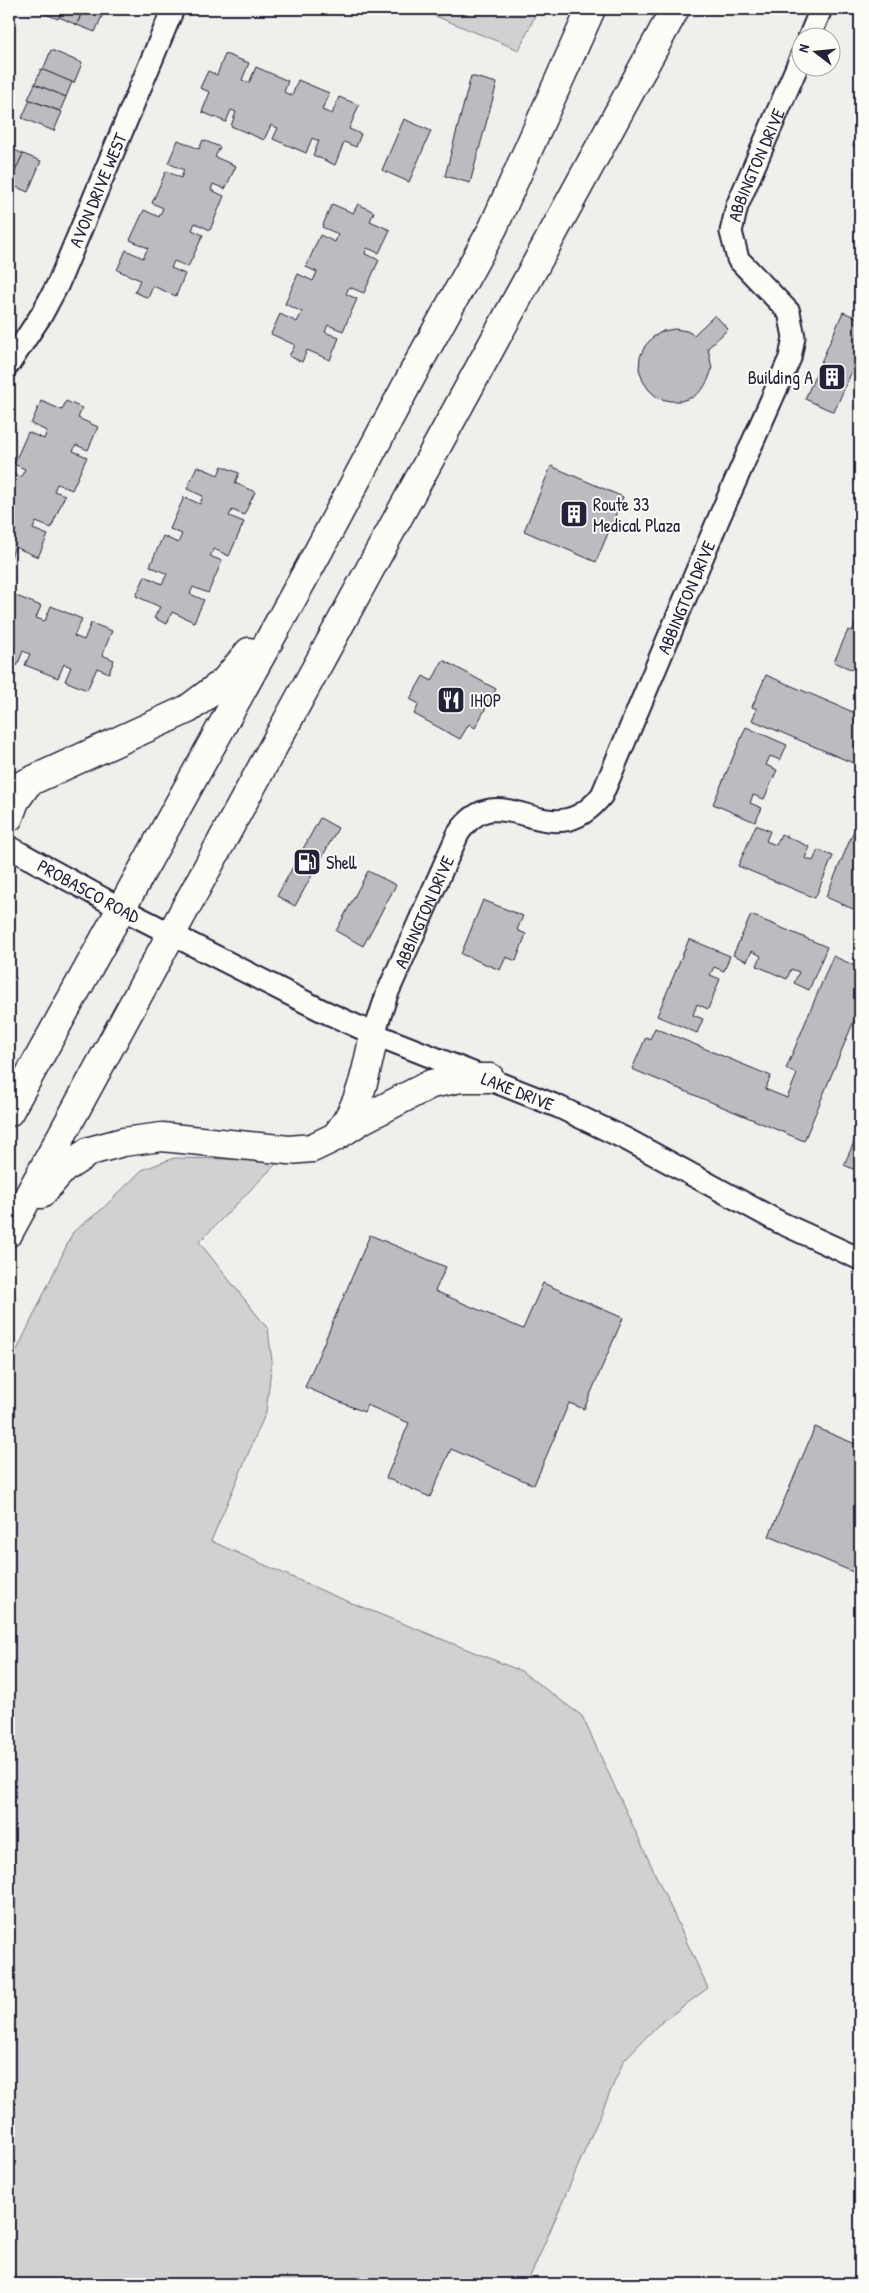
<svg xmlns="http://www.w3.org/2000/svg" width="869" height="2293" viewBox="0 0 869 2293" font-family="'Patrick Hand',sans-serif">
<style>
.green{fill:#d2d1d1;stroke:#7a7a86}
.building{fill:#bcbcc0;stroke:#22223b}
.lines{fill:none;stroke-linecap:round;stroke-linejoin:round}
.minor-casing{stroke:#22223b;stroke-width:25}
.highway-casing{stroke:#22223b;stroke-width:31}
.minor{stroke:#fdfcf7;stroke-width:21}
.highway{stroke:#fdfcf7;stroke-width:28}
.labels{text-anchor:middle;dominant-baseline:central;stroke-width:4;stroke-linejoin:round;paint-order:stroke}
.street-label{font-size:18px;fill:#22223b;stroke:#fdfcf7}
.poi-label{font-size:18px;fill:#22223b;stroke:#fdfcf7;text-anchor:start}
</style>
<rect width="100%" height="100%" fill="#f0efec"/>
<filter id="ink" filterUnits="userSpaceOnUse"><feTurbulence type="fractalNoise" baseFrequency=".02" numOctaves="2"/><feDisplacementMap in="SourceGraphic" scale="10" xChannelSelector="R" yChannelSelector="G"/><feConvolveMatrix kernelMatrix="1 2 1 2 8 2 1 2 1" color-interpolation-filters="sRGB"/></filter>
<g filter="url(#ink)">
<g class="green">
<path d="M418,9H538L519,50Z"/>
<path d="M174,1158L280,1160L199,1242L268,1329L272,1361L266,1412L211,1541L332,1595L521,1671L582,1716L708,1988L658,2025L624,2060L527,2284H9V1367L73,1232L101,1210L142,1170Z"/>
</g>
<g class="building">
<path d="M43,9H63L58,19L41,12Z"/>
<path d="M63,9H83L77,25L59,17Z"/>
<path d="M83,9H105L95,32L77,25Z"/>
<path d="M51,50L82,63L74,83L43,70Z"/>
<path d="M225,54L249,63L242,80L249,83L256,67L288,81L284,92L292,96L298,80L329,93L322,110L332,114L339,97L359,105L349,129L361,134L356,147L344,142L335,165L313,155L319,141L312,138L306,153L273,139L278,128L271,125L264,140L231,126L236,112L231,110L226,122L202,112L210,92L200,88L208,71L217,75Z"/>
<path d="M41,69L72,82L66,97L35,84Z"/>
<path d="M471,76L497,83L470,183L445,176Z"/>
<path d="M35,84L66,97L60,111L28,99Z"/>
<path d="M30,100L62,112L54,131L22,118Z"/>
<path d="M404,119L431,131L409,182L382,170Z"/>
<path d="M860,128V150L853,146Z"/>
<path d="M178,140L199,149L203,140L220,147L215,157L236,166L225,189L213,184L211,190L224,196L210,230L195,223L192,230L203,235L188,267L174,261L171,268L185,274L176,296L153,286L148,298L135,292L140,280L117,270L126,250L143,258L148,248L130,240L144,210L159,217L163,208L152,203L166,171L181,178L184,170L168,163Z"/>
<path d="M9,147L23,154L9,184Z"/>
<path d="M23,154L41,161L28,192L9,184Z"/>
<path d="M332,204L353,213L358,204L374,212L370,221L390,230L379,253L367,248L365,254L379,260L364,293L349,287L346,294L357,299L343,331L328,325L325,332L339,338L330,360L307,350L302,362L289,356L295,345L271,334L280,314L297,322L302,312L285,304L298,274L313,281L317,272L306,267L320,235L335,242L338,234L322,227Z"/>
<path d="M843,312L860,319V356L859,355L834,412L805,399Z"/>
<path d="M715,315L728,329L708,348L712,369L708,380L702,390L693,397L681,401H670L658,398L649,390L643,381L639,369L640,357L645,346L653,337L663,331L675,329L687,331L694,335Z"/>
<path d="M41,401L62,410L66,401L82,408L78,418L98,427L88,450L76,445L73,451L87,457L72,490L57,484L54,491L65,495L51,528L36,522L33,529L48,535L38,557L15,547L10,559L9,472L21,477L25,469L14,464L28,432L44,439L47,431L31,424Z"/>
<path d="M197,466L218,475L222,466L239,473L235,483L255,492L244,515L232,510L229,516L244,522L229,556L214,549L210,556L222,561L208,593L193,587L190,594L204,600L194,622L172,612L167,624L154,618L160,607L136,596L145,576L162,584L167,574L150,566L163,536L178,543L182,534L170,529L184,497L200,504L203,496L187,489Z"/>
<path d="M551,466L623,497L596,562L524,531Z"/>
<path d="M9,593L41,606L36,618L45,621L51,606L82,619L74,636L84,640L91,623L112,631L102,655L114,660L109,673L97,668L87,690L65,681L71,667L64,664L58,678L25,665L30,654L23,651L17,666L9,663Z"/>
<path d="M857,621L860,622V673L834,662L848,630L852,631Z"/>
<path d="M443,660L496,689L475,728L469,724L460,739L414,714L419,704L410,699L423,676L432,681Z"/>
<path d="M766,675L860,715V766L752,720L757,709L752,707Z"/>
<path d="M746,727L787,745L780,760L770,756L766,765L777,770L764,799L753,795L750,803L762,808L755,822L713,804Z"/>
<path d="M860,816V912L826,897Z"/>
<path d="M320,818L338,828L295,906L277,896Z"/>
<path d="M756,825L770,831L766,841L776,845L781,834L810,847L805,858L813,861L818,850L833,856L815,898L738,866Z"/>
<path d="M368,871L396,885L363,946L336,931Z"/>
<path d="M483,900L523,916L517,930L526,934L516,961L506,957L500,970L461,954Z"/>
<path d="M751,915L827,947L809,990L794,983L799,972L791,969L787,979L757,966L761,956L752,951L747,961L733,955Z"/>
<path d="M689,939L730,956L724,971L714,967L710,975L720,979L708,1009L697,1004L693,1015L703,1019L697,1033L657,1016Z"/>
<path d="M833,956L860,968V1006L804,1141L632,1069L646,1037L650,1039L655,1028L771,1076L765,1089L787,1098L797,1074L786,1069Z"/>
<path d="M857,1135L860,1136V1172L844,1165Z"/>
<path d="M370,1235L446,1267L435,1291L523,1329L543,1283L623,1318L584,1409L569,1403L534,1485L451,1449L430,1497L386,1478L409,1423L367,1405L364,1412L305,1387Z"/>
<path d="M815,1427L860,1446V1575L769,1536Z"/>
</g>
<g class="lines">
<defs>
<g id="minor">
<path d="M809,38L821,9"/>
<path id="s1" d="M9,364L42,314L58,284L173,9"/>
<path id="s2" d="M9,847L120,908L321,1010L374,1034L559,1107L626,1139L779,1222L860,1259"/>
<path id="s3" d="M374,1034L387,994L458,834C501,769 550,862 602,795L719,518L790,358L794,337L789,312L738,259L731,232L737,206L802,55"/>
</g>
<g id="highway">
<path d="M9,791L188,709L224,682L249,652"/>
<path d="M9,817L15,801L27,784"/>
<path d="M9,1112L318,552L419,362L493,228L591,9"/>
<path d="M339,1132C361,1104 367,1069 374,1034"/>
<path d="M41,1194L63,1169L90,1151L123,1142L162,1137L289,1150L312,1148L335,1137L363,1119L431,1084L461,1078H490"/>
<path d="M9,1232L675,9"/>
</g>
</defs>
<use href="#minor" class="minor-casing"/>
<use href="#highway" class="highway-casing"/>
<use href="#minor" class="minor"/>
<use href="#highway" class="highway"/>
</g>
</g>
<defs>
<symbol id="building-square" viewBox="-11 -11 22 22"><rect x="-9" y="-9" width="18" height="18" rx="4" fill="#22223b" stroke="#fdfcf7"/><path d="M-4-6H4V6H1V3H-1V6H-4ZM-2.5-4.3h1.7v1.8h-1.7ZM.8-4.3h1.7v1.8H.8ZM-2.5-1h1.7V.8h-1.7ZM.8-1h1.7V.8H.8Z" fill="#fff"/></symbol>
<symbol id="restaurant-square" viewBox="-11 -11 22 22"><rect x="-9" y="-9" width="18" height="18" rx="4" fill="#22223b" stroke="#fdfcf7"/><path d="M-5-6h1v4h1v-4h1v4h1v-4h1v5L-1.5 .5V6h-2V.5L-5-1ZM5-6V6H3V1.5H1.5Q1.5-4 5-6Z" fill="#fff"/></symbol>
<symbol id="fuel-square" viewBox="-11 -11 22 22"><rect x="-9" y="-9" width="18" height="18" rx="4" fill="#22223b" stroke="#fdfcf7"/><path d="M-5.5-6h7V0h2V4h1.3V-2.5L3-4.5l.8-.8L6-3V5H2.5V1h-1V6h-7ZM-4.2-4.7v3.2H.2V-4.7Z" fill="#fff"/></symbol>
</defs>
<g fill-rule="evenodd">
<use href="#building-square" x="816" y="361" width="32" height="32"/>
<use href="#building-square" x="558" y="498" width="32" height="32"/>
<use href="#restaurant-square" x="435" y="684" width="32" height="32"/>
<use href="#fuel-square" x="291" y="846" width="32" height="32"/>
</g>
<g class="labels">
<g class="street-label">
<text stroke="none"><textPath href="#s3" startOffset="1076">ABBINGTON DRIVE</textPath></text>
<text stroke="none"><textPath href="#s1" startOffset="196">AVON DRIVE WEST</textPath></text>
<text stroke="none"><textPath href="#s3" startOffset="595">ABBINGTON DRIVE</textPath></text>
<text stroke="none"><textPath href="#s2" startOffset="91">PROBASCO ROAD</textPath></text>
<text stroke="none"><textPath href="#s3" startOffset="132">ABBINGTON DRIVE</textPath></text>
<text stroke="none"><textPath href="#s2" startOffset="565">LAKE DRIVE</textPath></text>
</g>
<g class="poi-label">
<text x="813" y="377" text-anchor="end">Building A</text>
<text x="593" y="504">Route 33<tspan x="593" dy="21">Medical Plaza</tspan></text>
<text x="470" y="700">IHOP</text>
<text x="326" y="862">Shell</text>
</g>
</g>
<rect width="869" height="2293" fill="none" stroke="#fdfcf7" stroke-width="30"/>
<rect x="15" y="15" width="839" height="2263" fill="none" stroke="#22223b" stroke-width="2" filter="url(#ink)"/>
<g transform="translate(816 52) rotate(286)"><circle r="24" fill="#fdfcf7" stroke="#a5a5ac"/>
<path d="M0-4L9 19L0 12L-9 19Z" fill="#22223b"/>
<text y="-8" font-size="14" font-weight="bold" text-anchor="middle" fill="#22223b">N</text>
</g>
</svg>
